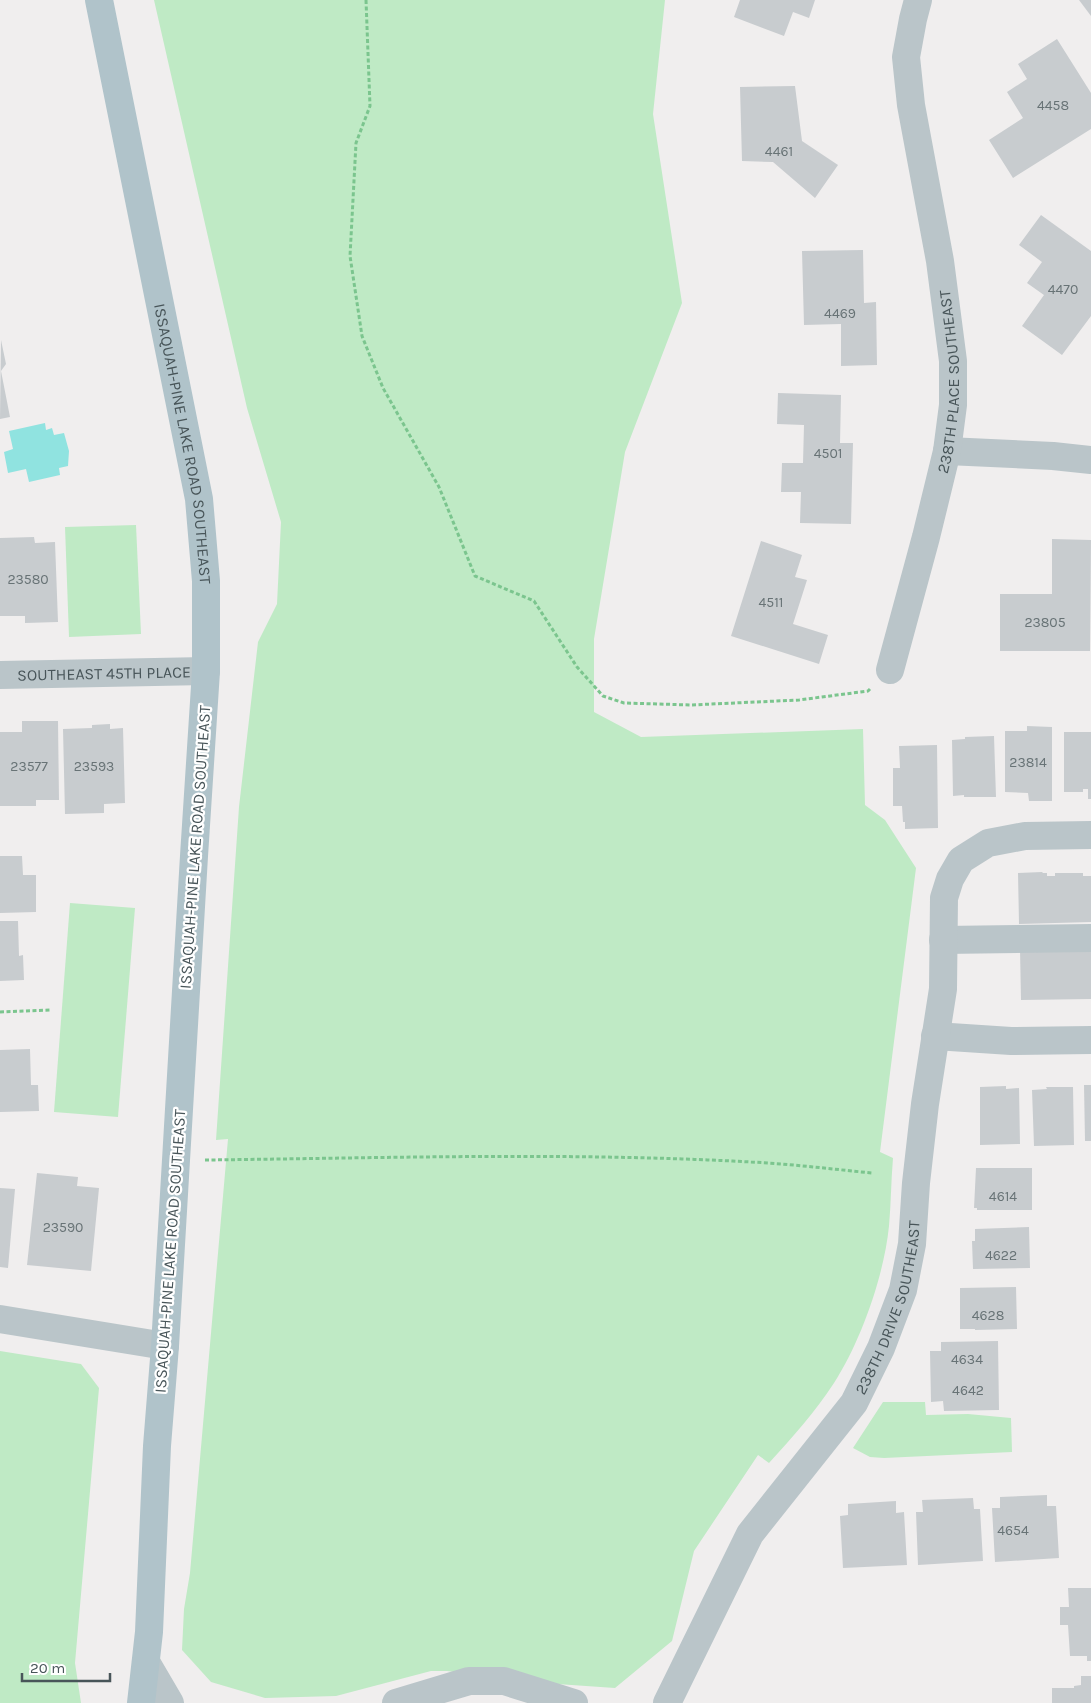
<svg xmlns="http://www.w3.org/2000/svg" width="1091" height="1703" viewBox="0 0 1091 1703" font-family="Karla,sans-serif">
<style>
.green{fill:#bfeac5}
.water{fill:#90e3e0}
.building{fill:#c8cccf}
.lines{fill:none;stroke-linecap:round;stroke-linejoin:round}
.path{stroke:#7bc58e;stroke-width:3;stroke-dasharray:4 2.5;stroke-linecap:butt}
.minor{stroke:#bac5c9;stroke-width:28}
.major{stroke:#b0c3ca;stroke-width:28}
.labels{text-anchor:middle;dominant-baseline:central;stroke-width:4.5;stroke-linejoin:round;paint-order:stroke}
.number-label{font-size:14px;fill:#687376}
.street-label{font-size:16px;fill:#485559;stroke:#fff}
</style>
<rect width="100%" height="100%" fill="#f0eeee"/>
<g class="green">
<path d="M154,0H665L653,114L682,303L625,452L594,639V712L641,737L863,729L865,805L885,820L916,868L880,1152L893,1158C891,1181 891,1204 889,1226C884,1276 861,1341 834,1383C815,1412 792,1438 769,1463L758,1455L694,1551L672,1641L615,1688L528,1682L447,1671H431L336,1696L265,1698L211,1682L182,1650L184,1609L190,1573L228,1139L216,1140L239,807L258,642L277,604L281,522L247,408Z"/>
<path d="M136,525L141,634L69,637L65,527Z"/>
<path d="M70,903L135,908L118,1117L54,1112Z"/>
<path d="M0,1351L81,1364L99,1388L75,1663L81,1703H0Z"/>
<path d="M883,1402H925L926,1415L968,1414L1011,1418L1012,1452L884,1458L870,1457L853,1448Z"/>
</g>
<path class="water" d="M45,423L46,430L52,428L54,435L64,433L69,451L68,466L59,468L60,475L29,482L26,469L8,473L4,452L13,449L9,431Z"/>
<g class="building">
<path d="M740,0H815L809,18L793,12L784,36L734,17Z"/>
<path d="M1079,0H1091V16Z"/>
<path d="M1057,39L1091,93V129L1013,178L989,140L1023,118L1007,92L1027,79L1018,64Z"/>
<path d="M795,86L802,141L838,165L815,198L773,162L742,161L740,87Z"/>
<path d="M1041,215L1091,251V316L1062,355L1022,326L1044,295L1027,283L1042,262L1019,245Z"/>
<path d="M863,250L864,303L876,302L877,365L841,366V324L804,325L802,251Z"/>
<path d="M1,340L6,364L1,371L10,417L0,419Z"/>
<path d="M778,393L841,395L840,443H853L851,524L800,523L801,492H781L782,463H803L804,425L777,424Z"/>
<path d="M34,537L35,543L55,542L58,622L25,623V616H0V538Z"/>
<path d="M1052,539L1091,540L1090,651H1000V594H1052Z"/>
<path d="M761,541L802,555L795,577L807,580L793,624L828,635L819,664L731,636Z"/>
<path d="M22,721H58L59,800H36V806H0V732H22Z"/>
<path d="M110,724V729L123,728L125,803L104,804V813L65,814L63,729L92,728V725Z"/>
<path d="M1027,726L1052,727V801H1029L1028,793L1005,792V731H1027Z"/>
<path d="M1064,732H1091V799H1088V789H1083V792H1064Z"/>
<path d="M994,736L996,797H964V795L953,796L952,740L965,739V737Z"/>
<path d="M937,745L938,828L905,829V822H903L902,806H893V768H900L899,746Z"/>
<path d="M0,856H22L23,875H36V912L0,913Z"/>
<path d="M1042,872L1043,873H1047V876H1055V873H1083V876H1091V922L1019,924L1018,873Z"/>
<path d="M0,921H18L19,956L23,955L24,980L0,981Z"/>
<path d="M1091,948V999L1021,1000L1020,949Z"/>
<path d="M30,1049L31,1085H38L39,1111L0,1112V1050Z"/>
<path d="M1084,1085H1091V1141H1085Z"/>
<path d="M1006,1086V1089L1019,1088L1020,1144L980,1145V1087Z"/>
<path d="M1046,1087H1073L1074,1145L1034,1146L1032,1090L1047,1089Z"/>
<path d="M976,1168H1032V1210H977V1208H974Z"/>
<path d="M37,1173L78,1177L77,1186L99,1188L91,1271L27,1265Z"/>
<path d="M0,1188L15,1189L8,1268L0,1267Z"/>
<path d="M1029,1227L1030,1268L973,1269L972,1241H975V1229Z"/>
<path d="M1016,1287L1017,1329L975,1330V1329H960V1288Z"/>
<path d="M998,1341L999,1410L944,1411L943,1401L931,1402L930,1351H941V1342Z"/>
<path d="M1047,1495V1506H1056L1059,1558L995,1562L992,1508H1000V1497Z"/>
<path d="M973,1498L974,1509H980L983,1561L918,1565L916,1512H923L922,1500Z"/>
<path d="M896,1501V1513L904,1512L907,1565L843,1568L840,1516L848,1515V1504Z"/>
<path d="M1068,1588H1091V1661H1087V1656H1070L1068,1625H1060V1607H1069Z"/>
<path d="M1081,1676H1091V1703H1052V1688H1074V1686L1081,1685Z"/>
</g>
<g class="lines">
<g class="path">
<path d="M366,0L370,106L356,143L350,256L362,336L383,388L439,487L475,576L534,601L577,667L603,696L624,703L691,705L799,700L868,691L870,689"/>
<path d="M0,1012L51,1010"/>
<path d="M205,1160C387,1158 569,1152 751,1162C791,1164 831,1169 872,1173"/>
</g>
<g class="minor">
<path d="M947,451L1053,456L1091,460"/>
<path id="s1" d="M890,670L926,537L947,451L953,405V361L940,261L911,105L906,57L913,19L918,0"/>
<path id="s2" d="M0,675L206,671"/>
<path d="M943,940L1091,938"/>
<path d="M935,1036L1011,1041L1091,1040"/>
<path d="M0,1319L165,1346"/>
<path d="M146,1662L170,1703"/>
<path d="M396,1703L469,1681H504L574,1703"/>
<path id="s3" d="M667,1703L750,1534L854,1403L881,1348L903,1290L912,1244L916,1183L925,1104L943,989L944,898L950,879L961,860L988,843L1025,836L1091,835"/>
</g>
<path class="major" id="s4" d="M99,0L199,499L206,581V671L194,856L165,1346L157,1446L149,1632L141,1703"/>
</g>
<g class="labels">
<g class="number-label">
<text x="1053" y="105">4458</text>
<text x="779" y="151">4461</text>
<text x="1063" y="289">4470</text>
<text x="840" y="313">4469</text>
<text x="828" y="453">4501</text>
<text x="28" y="579">23580</text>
<text x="771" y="602">4511</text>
<text x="1045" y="622">23805</text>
<text x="1028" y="762">23814</text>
<text x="29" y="766">23577</text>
<text x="94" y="766">23593</text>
<text x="1003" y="1196">4614</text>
<text x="63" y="1227">23590</text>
<text x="1001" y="1255">4622</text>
<text x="988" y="1315">4628</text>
<text x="967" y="1359">4634</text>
<text x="968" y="1390">4642</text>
<text x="1013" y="1530">4654</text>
</g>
<g class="street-label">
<text stroke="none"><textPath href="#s1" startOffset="296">238TH PLACE SOUTHEAST</textPath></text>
<text stroke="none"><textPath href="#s4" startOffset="452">ISSAQUAH-PINE LAKE ROAD SOUTHEAST</textPath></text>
<text stroke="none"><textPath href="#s2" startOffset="104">SOUTHEAST 45TH PLACE</textPath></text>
<text transform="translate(195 847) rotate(-86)">ISSAQUAH-PINE LAKE ROAD SOUTHEAST</text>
<text transform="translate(170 1251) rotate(-86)">ISSAQUAH-PINE LAKE ROAD SOUTHEAST</text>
<text stroke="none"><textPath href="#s3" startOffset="458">238TH DRIVE SOUTHEAST</textPath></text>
</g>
</g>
<path d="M22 1673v8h88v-8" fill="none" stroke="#485559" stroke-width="2.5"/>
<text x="30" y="1673" font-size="15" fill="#485559" stroke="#ffffff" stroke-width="4" paint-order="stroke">20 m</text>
</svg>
